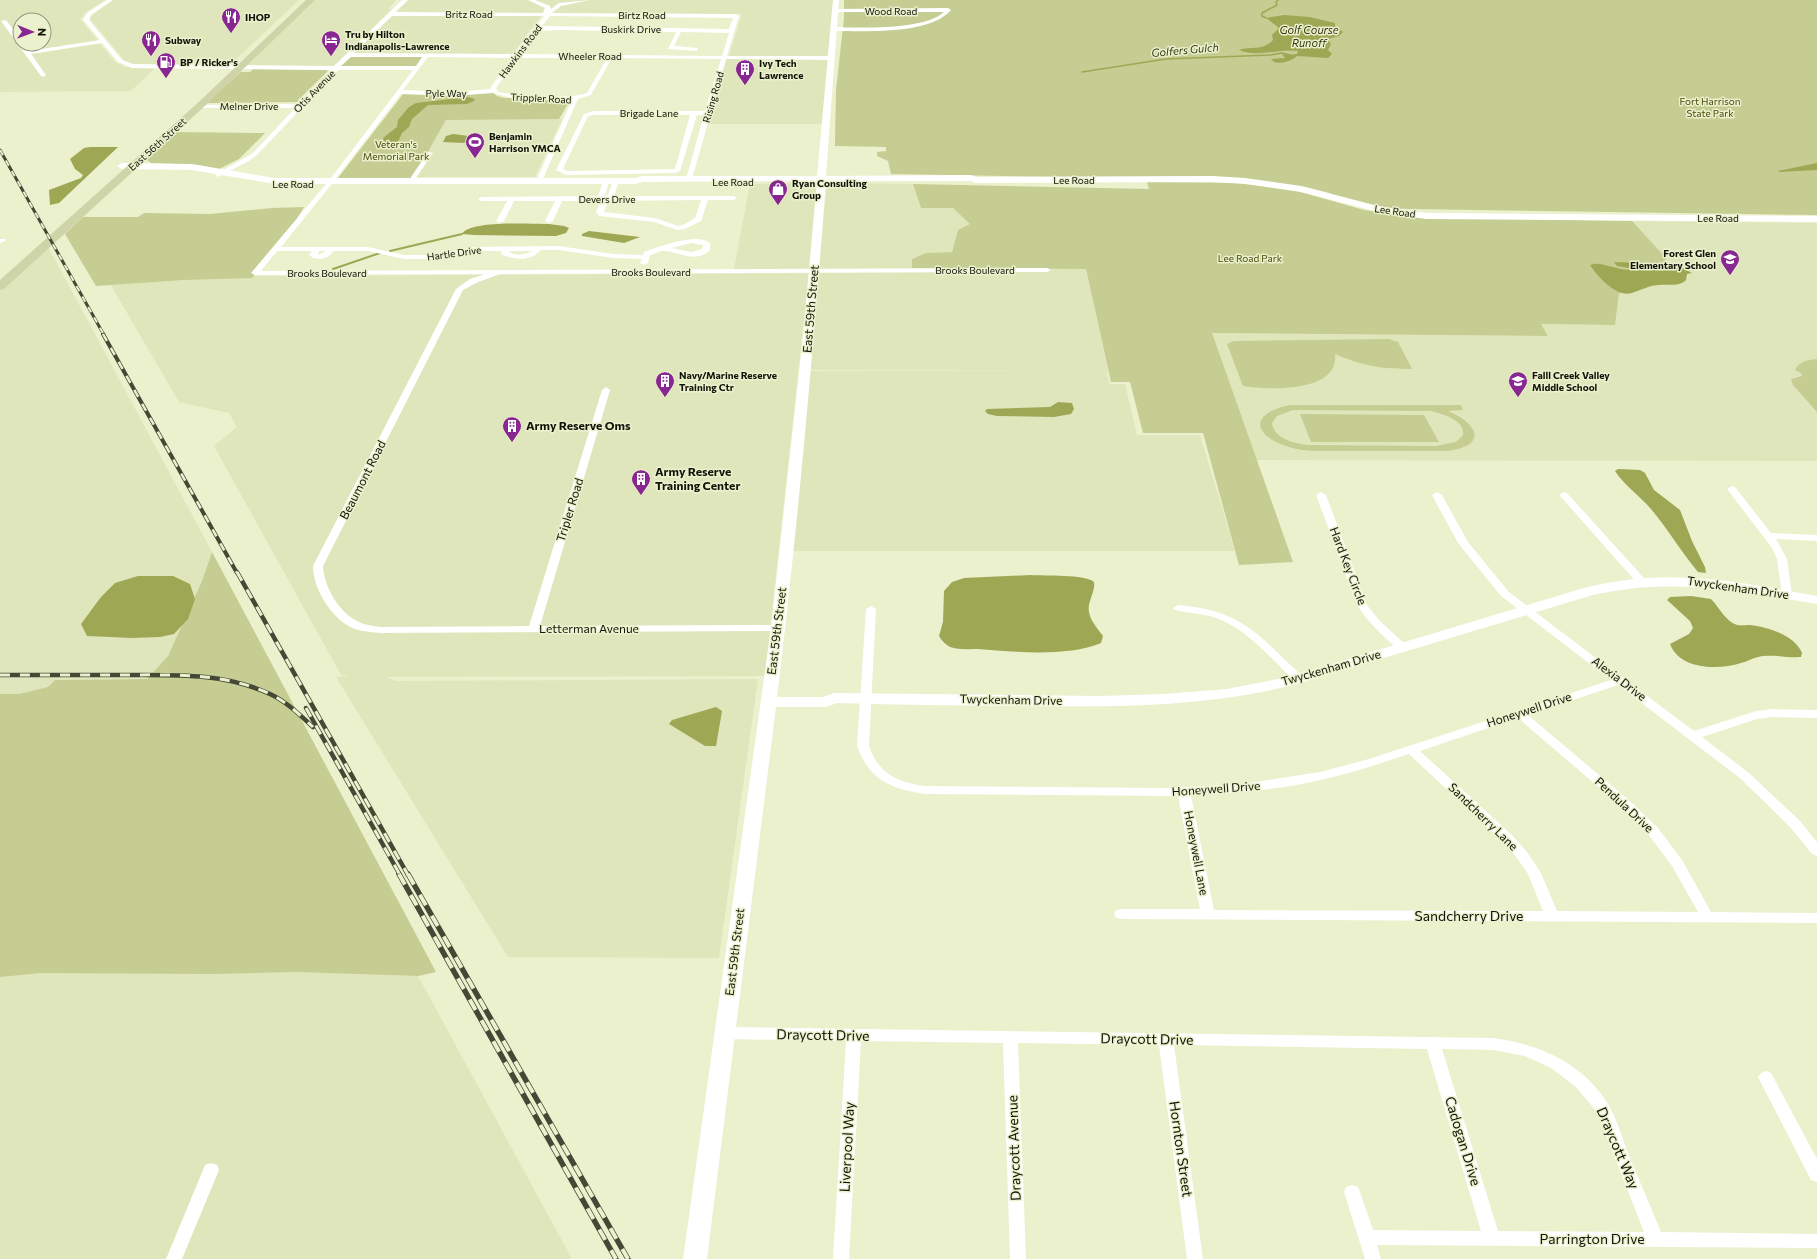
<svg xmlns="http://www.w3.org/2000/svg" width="1817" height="1259" font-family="Commissioner,sans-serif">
<rect width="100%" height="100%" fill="#ebf0cd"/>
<!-- built -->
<g fill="#e0e6bc" fill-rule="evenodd">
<path d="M0,0H105L86,12L80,19L115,62L126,67L154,69L131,91L0,92ZM20,20H44V44H20Z"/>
<path d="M113,0H299L229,66L136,65L125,61L90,19L93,14Z"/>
<path d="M315,0H396L388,9H392L334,66H245Z"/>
<path d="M409,0H833L828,57L729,56L742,14H542L512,55L352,54Z"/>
<path d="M727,58L828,59L823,124H708Z"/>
<path d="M562,119L535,177H414L446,120Z"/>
<path d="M817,183L812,269H734L750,184Z"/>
<path d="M827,183L913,184L921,208H953L971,224L958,230L952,252L926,253L912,268L1086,269L1108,371L808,370Z"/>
<path d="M1632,221L1817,223V461L1239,460L1197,333L1548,336L1541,324L1615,325L1619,294L1667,259Z"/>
<path d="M47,245L212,552L202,581L168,656L147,679L55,680L49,687L19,694H0V289Z"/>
<path d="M809,273L765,676L385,677L397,681L758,679L719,958L508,957L336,677L349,676L341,675L214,446L237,427L229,413L179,402L108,280L257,276Z"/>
<path d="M808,371H1107L1109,384H1125L1137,435H1200L1235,551H789Z"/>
<path d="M294,972L418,976L572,1259H0V976L41,973Z"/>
</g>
<!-- green -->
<g fill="#c5cd92" fill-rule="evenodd">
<path d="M844,0H1817V215L1410,209L1384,208L1346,200L1329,193L1306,187L1246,179L1105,178L891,174L888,161L877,156V152L886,151V147L835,146L836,90L844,18Z"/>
<path d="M349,55H427L417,68H336Z"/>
<path d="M253,69L326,70L328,71L298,100V102L206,103L241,72H250Z"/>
<path d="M492,92L497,96L504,98L562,99L569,102L559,119L446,120L413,178H338L404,93Z"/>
<path d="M174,132L265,133L239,159L219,169L199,165L151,163L146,159Z"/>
<path d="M1147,182L1246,183L1297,191L1364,210L1411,217L1632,221L1667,259L1619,294L1615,325L1541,324L1548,336L1212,333L1293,562L1239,565L1203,433H1143L1130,382H1111L1086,269L912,268V259L926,253L952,252L958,230L970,224L953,208H921L913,184L1149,189Z"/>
<path d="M304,207L296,220L252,278L183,280L96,286L65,234L83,217H138L144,213L210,214L273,208Z"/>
<path d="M1389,339L1398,342L1412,369C1382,369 1362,366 1335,354C1340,393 1268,390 1243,386L1227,344L1234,341Z"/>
<path d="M1817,359V412L1793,385L1791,379L1802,376L1801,373L1795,370C1800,361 1807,360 1817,359Z"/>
<path d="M1291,405H1461L1463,410L1448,411C1479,424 1488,446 1447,451H1319C1303,451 1288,448 1274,441C1244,423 1269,408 1291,405ZM1293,410L1431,411C1443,414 1465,420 1463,435L1456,442L1436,446L1307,445C1294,443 1274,439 1272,423L1277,416Z"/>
<path d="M1300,414L1424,415L1439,442H1311Z"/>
<path d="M212,552L436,972L418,976L294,972L214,974L41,973L0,977V694H19L48,687L55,680L147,679L168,656L202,581Z"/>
</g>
<!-- water -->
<g fill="#9ea753">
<path d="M1284,15L1310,17L1335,23V26L1343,32L1339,36L1328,39L1331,44L1328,50L1332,54L1328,58L1297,56C1291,61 1283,64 1274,62L1271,59L1285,58L1282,54L1287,55L1297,54L1298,51C1279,48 1258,58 1239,50C1252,46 1263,51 1273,40L1272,35L1279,28L1266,18Z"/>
<path d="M468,97L475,99L474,101L467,104L428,105L412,119L409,127L402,133L397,144L390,145L384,141L383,138L397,127L398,120L409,107L416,103Z"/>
<path d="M453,134L469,136L473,138L464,143L443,142L446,136Z"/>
<path d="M90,147H118L59,203L50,205L49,190L81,178L83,175L75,169L70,159L84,148Z"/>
<path d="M1817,163V170L1779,172L1778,171Z"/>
<path d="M549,224L564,226L569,228L566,233L556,236L474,235L462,234C470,220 532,224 549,224Z"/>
<path d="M589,231L640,237L624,243L582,236V234Z"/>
<path d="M1614,262L1675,264L1692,273L1687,274L1686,280C1679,287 1668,284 1659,285C1650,285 1641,290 1632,293C1617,298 1598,277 1590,265C1603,260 1618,273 1635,269L1617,266Z"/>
<path d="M1058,402L1072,403L1074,409L1071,414L1054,417L997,416L988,414L985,411L987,409L1050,407Z"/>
<path d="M1618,469L1640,470L1645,473L1654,490L1680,510L1692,541L1705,567L1706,573L1698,572C1681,552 1668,529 1651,509C1640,496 1625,486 1615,471Z"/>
<path d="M1031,575C1045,576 1085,574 1094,582C1095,589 1092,594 1090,601C1085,615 1095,625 1103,636L1101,643C1068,657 1014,652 978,649C970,649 958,650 950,647C945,644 942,641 939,636L943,622L944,591L952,582L964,578Z"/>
<path d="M138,576H173L190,584L195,599L188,619L174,634L160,637L132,638L87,636L81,624L101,597L115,583Z"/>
<path d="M1691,596L1711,599C1719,607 1726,622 1737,625C1741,626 1746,625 1750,625C1767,627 1795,635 1802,653L1801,657C1787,658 1772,654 1758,657C1752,658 1747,662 1741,663C1718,670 1680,670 1670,644L1689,634L1693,628L1690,621L1667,600L1670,597Z"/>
<path d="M716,707L722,711L716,746H705L669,724L672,720Z"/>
</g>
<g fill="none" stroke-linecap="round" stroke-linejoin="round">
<!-- stream-far1 -->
<g stroke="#9ea753" stroke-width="1.5">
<path d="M1266,18L1262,16V13L1277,5L1276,2L1278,0"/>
<path d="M1082,72L1166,59L1270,55L1282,53L1290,55"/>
</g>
<!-- stream -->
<g stroke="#9ea753" stroke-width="2">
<path d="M390,251L462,234"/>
<path d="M333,269L380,253"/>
</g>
<!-- street -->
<g fill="#fff" fill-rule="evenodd">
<path d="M107,0H113L91,15L89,20L122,60L133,64L334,66L402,0H408L395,12L543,13L545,8L528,0H535L550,6L551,9L559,3L590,0L561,6L552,13L736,14L739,16L727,56H831L834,58L831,60L726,59L692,179L689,181L686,179L704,115H697L680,171L675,173L566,175L556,170L584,114L594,111H705L721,59L612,58L591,95L578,99L542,181L539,183L536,181L572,100L516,99L493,93L453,96L401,94L335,180L281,247H368L404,255H432L474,247L559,246L613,254L643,255L644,252C659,247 696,232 710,243V250C696,264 680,252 665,251C661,250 655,254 650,255L648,263L644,265L640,263L642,259L613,258L559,250H541L534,256L523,259L513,258L502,255L501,251H474L432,259H404L368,251H334L329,256L321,259L313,258L309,255L312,251H277L261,271L1047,268L1051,270L1047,272L500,274L476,283L463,290L323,566C324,587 339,613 359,622C365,625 373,626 380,627L529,626L602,390L606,387L610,390L540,626L778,625L783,628L778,631L380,633C369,632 356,631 347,625C329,614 313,587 313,566L456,289L470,279L485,274L255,275L251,273L331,178L413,70H338L257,155L249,161L218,177L215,175L216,174L253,153L295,108H199L197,107V105L299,104L331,70L132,68L118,62L102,43L31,54L46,75L43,77L41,76L1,21L6,20L20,39V44H24L29,51L100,40L83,20L87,13ZM392,16H544L514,54L354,53ZM550,16L733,18L729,29L542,26ZM558,30L676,32L668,49L696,51L698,50V48L674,46L681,32L729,33L722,56L520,54L537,31ZM351,57H422L416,66H341ZM428,57L512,58L490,88L491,89L453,92L403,90ZM517,58H607L587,93C564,100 522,96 498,92L496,88ZM594,115H690L675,169L567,171L563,169L588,116ZM691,243L703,245L702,249L691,252L672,248ZM319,251H326L318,255ZM509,251H532C525,255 515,257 509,251Z"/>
<path d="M948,8L951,10C930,35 865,31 834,31L831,29L834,27C860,28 925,30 944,12H833L835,9Z"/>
<path d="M428,152L433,153L414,181H410L409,180Z"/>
<path d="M606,179L609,181L605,196L608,195L613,181L616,179L619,181L614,196H734L737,198L734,200H708L701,221L685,229L677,230L654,222L599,216L596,212L601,201H562L553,221L549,223L545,221L555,201H514L504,221L500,223L496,221L507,201H481L478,199L481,197L598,196L603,181ZM701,200L695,218L683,225L678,226L655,218L604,212L608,201Z"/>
<path d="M0,239H5L6,241L0,243Z"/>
<path d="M1732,486L1735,487L1771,533L1817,535V541L1776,539L1787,559L1792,595L1791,597H1783L1782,595L1777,559L1772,548L1727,489Z"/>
<path d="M1321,492L1326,495L1367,605L1379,620L1406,645L1408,647L1406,649H1398C1382,636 1368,622 1357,605L1316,495Z"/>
<path d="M1437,492L1442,495L1468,542L1509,592L1621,677L1625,678L1626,680L1694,731L1756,711L1772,709L1817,710V718L1772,717L1757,719L1702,737L1749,773L1800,821L1817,842V856L1812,854L1790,827L1741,779L1618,685L1528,715L1631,802L1658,828L1682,860L1711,912L1817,913V923L1121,919L1116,918L1114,914L1116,910L1121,909H1200L1178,796L925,794C891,789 869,780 857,746L866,609L871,606L876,609L869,746C879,774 897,782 925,786L1168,788L1242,784L1288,777L1320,772L1369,759L1611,680L1501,596L1458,543L1432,495ZM1518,718L1623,808L1648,834L1672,866L1698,912L1557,911L1541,873L1527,852L1512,835L1420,751ZM1409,754L1502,841L1517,858L1528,874L1543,911L1214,910L1191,795C1234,793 1279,790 1321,780C1351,773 1380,764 1409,754Z"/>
<path d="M1564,492L1567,493L1645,579L1646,581L1645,583H1637L1561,497L1559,495Z"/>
<path d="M1178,605C1226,609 1249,623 1282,657C1289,664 1298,671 1304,679L1302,681H1294C1270,657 1245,626 1210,616C1198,613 1186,613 1174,610L1173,608Z"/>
<path d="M725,1027L1493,1038C1539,1044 1583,1063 1608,1104C1617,1119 1622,1137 1628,1153C1639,1179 1650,1206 1661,1232L1817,1234V1248L1377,1245L1381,1259H1365L1344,1192L1346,1187L1352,1185L1358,1187L1360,1192L1373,1230L1481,1231L1427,1049L1174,1045L1203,1259H1187L1159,1045L1018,1043L1026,1259H1010L1003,1043L861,1041L849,1259H833L846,1041L725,1039L720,1037L718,1033L720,1029ZM1442,1049L1493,1050L1525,1056L1551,1068L1576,1087L1597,1112L1644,1232L1498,1231Z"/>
<path d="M1766,1071L1771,1073L1817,1159V1182L1811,1180L1758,1077L1761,1073Z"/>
<path d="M211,1163L217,1165L219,1170L182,1259H166L203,1170L205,1165Z"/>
</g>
<!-- secondary -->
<path fill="#fff" fill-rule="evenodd" d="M833,0H839L826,176L971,175L977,177L1213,176L1245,178L1301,186L1378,206L1426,213L1817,216V222L1426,219L1378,212L1301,192L1245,184L1213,182L976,183L970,181H826C813,353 798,526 777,697H823L834,693L1100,696L1163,694L1227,689L1288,677L1584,588C1667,567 1735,581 1817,596V604C1739,591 1671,577 1593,595L1297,684C1205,708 1110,707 1016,706C956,705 896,705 837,703L826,707H776L707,1259H683L771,628L803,336L817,181L643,182L635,184H275L191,170L122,169L117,166L122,163L191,164L275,178H635L643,176H817Z"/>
<!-- primary -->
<path fill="#ced4a8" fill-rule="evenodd" d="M306,0H315L207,104L4,289L0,290V280L201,100Z"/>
<defs>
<path id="rail-far3" d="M0,150L104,335"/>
<path id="rail-far2" d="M103,334L237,573"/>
<g id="rail-far1">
<path d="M237,572L408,875"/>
<path d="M0,675C40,675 81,675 121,675C171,675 223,672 270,694C287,702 300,715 313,727"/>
<path d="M306,708L400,875"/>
</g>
<g id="rail">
<path d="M399,874L616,1259"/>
<path d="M408,874L628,1259"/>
</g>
</defs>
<!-- rail-far3 casing -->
<use href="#rail-far3" stroke="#464836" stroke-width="3"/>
<!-- rail-far2 casing -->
<use href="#rail-far2" stroke="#464836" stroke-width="4"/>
<!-- rail-far1 casing -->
<use href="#rail-far1" stroke="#464836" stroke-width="4.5"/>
<!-- rail casing -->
<use href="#rail" stroke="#464836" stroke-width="5.5"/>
<!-- rail-far3 -->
<use href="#rail-far3" stroke="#ebf0cd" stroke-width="2" stroke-dasharray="6" stroke-linecap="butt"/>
<!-- rail-far2 -->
<use href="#rail-far2" stroke="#ebf0cd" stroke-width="2.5" stroke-dasharray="8" stroke-linecap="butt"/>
<!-- rail-far1 -->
<use href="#rail-far1" stroke="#ebf0cd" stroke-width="3" stroke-dasharray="10" stroke-linecap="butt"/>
<!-- rail -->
<use href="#rail" stroke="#ebf0cd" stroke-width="4" stroke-dasharray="12" stroke-linecap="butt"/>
</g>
<!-- icons -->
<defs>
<symbol id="restaurant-pin" viewBox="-11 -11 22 30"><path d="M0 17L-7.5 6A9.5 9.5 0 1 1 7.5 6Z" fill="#882791" stroke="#ebf0cd"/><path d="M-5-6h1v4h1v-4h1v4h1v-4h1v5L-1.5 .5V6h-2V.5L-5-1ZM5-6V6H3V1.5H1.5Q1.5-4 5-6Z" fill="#fff"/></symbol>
<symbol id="hotel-pin" viewBox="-11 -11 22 30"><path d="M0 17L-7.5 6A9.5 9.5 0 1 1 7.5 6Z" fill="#882791" stroke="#ebf0cd"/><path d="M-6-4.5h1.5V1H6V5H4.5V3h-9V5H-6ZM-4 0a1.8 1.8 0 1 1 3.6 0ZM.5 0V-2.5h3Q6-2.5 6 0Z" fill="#fff"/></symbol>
<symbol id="fuel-pin" viewBox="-11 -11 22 30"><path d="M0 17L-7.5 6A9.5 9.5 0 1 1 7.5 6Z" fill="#882791" stroke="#ebf0cd"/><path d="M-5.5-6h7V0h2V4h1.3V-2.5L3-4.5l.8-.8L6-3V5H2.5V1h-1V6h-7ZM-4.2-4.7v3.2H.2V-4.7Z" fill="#fff"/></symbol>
<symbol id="building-pin" viewBox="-11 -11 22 30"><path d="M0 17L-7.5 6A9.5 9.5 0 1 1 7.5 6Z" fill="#882791" stroke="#ebf0cd"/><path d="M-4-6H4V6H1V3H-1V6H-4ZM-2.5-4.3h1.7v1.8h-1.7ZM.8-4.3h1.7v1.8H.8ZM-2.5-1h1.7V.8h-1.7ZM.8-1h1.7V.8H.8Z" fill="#fff"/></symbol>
<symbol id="stadium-pin" viewBox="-11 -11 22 30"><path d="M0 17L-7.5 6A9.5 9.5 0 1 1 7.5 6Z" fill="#882791" stroke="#ebf0cd"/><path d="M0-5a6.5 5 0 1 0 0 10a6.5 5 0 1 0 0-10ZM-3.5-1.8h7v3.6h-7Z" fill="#fff"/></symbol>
<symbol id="shop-pin" viewBox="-11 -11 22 30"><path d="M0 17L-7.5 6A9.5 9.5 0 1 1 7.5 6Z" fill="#882791" stroke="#ebf0cd"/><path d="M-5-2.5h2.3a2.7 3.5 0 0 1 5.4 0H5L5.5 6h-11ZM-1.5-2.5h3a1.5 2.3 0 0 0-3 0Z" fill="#fff"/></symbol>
<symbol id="school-pin" viewBox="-11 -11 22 30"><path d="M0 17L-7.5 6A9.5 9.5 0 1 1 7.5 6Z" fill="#882791" stroke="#ebf0cd"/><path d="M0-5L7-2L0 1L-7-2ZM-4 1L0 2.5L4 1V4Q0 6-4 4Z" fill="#fff"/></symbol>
</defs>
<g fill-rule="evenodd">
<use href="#restaurant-pin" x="220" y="6" width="22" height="30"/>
<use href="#restaurant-pin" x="140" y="29" width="22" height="30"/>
<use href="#hotel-pin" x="320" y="29" width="22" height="30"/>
<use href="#fuel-pin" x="155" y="51" width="22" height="30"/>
<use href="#building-pin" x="734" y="58" width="22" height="30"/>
<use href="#stadium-pin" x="464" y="131" width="22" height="30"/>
<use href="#shop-pin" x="767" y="178" width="22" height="30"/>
<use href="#school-pin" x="1719" y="248" width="22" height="30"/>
<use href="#building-pin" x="654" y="370" width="22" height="30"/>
<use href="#school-pin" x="1507" y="370" width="22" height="30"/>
<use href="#building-pin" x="501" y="415" width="22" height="30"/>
<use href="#building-pin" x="630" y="468" width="22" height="30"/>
</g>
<g text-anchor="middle" stroke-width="3" stroke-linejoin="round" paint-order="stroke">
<!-- far-street labels -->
<g font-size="10" fill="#131408" stroke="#ebf0cd">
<text x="891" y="15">Wood Road</text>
<text x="469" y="18">Britz Road</text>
<text x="642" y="19">Birtz Road</text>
<text x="631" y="33">Buskirk Drive</text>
<text transform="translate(520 51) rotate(-53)" y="4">Hawkins Road</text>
<text x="590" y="60">Wheeler Road</text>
<text transform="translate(314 91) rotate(-46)" y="4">Otis Avenue</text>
<text x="446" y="97">Pyle Way</text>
<text transform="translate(713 97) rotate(-74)" y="4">Rising Road</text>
<text transform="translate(541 98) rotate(3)" y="4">Trippler Road</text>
<text x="249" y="110">Melner Drive</text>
<text x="649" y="117">Brigade Lane</text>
<text transform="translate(157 144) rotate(-42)" y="4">East 56th Street</text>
<text x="1074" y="184">Lee Road</text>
<text x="733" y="186">Lee Road</text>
<text x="293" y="188">Lee Road</text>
<text x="607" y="203">Devers Drive</text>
<text transform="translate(1395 211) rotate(8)" y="4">Lee Road</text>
<text x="1718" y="222">Lee Road</text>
<text transform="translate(454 253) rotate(-8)" y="4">Hartle Drive</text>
<text x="975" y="274">Brooks Boulevard</text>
<text x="651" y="276">Brooks Boulevard</text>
<text x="327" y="277">Brooks Boulevard</text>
</g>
<!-- far-poi labels -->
<g font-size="10" font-weight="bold" fill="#131408" stroke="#ebf0cd" text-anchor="start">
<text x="245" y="21">IHOP</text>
<text x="345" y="38">Tru by Hilton<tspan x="345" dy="12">Indianapolis-Lawrence</tspan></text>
<text x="165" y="44">Subway</text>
<text x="180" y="66">BP / Ricker's</text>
<text x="759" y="67">Ivy Tech<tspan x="759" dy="12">Lawrence</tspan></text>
<text x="489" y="140">Benjamin<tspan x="489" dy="12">Harrison YMCA</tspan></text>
<text x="792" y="187">Ryan Consulting<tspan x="792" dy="12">Group</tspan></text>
<text x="1716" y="257" text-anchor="end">Forest Glen<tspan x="1716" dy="12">Elementary School</tspan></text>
<text x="679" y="379">Navy/Marine Reserve<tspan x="679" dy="12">Training Ctr</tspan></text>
<text x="1532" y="379">Falll Creek Valley<tspan x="1532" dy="12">Middle School</tspan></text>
</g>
<!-- far-park labels -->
<g font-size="10" fill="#464b09" stroke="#ebf0cd">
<text x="1710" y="105">Fort Harrison<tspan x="1710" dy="12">State Park</tspan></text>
<text x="396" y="148">Veteran's<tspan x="396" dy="12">Memorial Park</tspan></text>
<text x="1250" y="262">Lee Road Park</text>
</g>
<!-- far-water labels -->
<g font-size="11" font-style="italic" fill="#333712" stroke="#ebf0cd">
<text x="1309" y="34">Golf Course<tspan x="1309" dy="13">Runoff</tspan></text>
<text transform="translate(1185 50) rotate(-5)" y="4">Golfers Gulch</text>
</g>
<!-- street labels -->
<g font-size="12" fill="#131408" stroke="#ebf0cd">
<text transform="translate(811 309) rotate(-85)" y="4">East 59th Street</text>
<text transform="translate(363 480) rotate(-63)" y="4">Beaumont Road</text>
<text transform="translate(570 510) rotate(-73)" y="4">Tripler Road</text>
<text transform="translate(1348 566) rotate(69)" y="4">Hard Key Circle</text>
<text transform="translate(1738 588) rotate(8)" y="4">Twyckenham Drive</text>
<text x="589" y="633">Letterman Avenue</text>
<text transform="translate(777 631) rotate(-83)" y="4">East 59th Street</text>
<text transform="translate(1331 668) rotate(-16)" y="4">Twyckenham Drive</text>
<text transform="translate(1619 679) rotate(37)" y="4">Alexia Drive</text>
<text transform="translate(1011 700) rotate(1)" y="4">Twyckenham Drive</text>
<text transform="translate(1529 710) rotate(-18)" y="4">Honeywell Drive</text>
<text transform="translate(1216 789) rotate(-4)" y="4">Honeywell Drive</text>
<text transform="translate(1624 805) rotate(43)" y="4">Pendula Drive</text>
<text transform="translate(1483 817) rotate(44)" y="4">Sandcherry Lane</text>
<text transform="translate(1196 853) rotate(79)" y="4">Honeywell Lane</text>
<text transform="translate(735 952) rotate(-83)" y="4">East 59th Street</text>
</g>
<!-- poi labels -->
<g font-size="12" font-weight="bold" fill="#131408" stroke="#ebf0cd" text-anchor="start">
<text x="526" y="430">Army Reserve Oms</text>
<text x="655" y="476">Army Reserve<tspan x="655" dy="14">Training Center</tspan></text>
</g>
<!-- near-street labels -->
<g font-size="14" fill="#131408" stroke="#ebf0cd">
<text x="1469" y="921">Sandcherry Drive</text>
<text transform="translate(823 1035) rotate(1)" y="5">Draycott Drive</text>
<text transform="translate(1147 1039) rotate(1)" y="5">Draycott Drive</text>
<text transform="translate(1463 1141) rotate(73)" y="5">Cadogan Drive</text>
<text transform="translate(847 1147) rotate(-87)" y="5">Liverpool Way</text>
<text transform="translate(1014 1148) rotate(-92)" y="5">Draycott Avenue</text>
<text transform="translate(1618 1148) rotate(67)" y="5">Draycott Way</text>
<text transform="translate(1181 1149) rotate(82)" y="5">Hornton Street</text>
<text x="1592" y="1244">Parrington Drive</text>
</g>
</g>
<!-- north arrow -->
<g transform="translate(32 32) rotate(91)"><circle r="19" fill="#ebf0cd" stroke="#95987e"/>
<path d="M0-3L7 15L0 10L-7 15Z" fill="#882791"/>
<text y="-6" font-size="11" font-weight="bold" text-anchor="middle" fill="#131408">N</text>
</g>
</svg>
